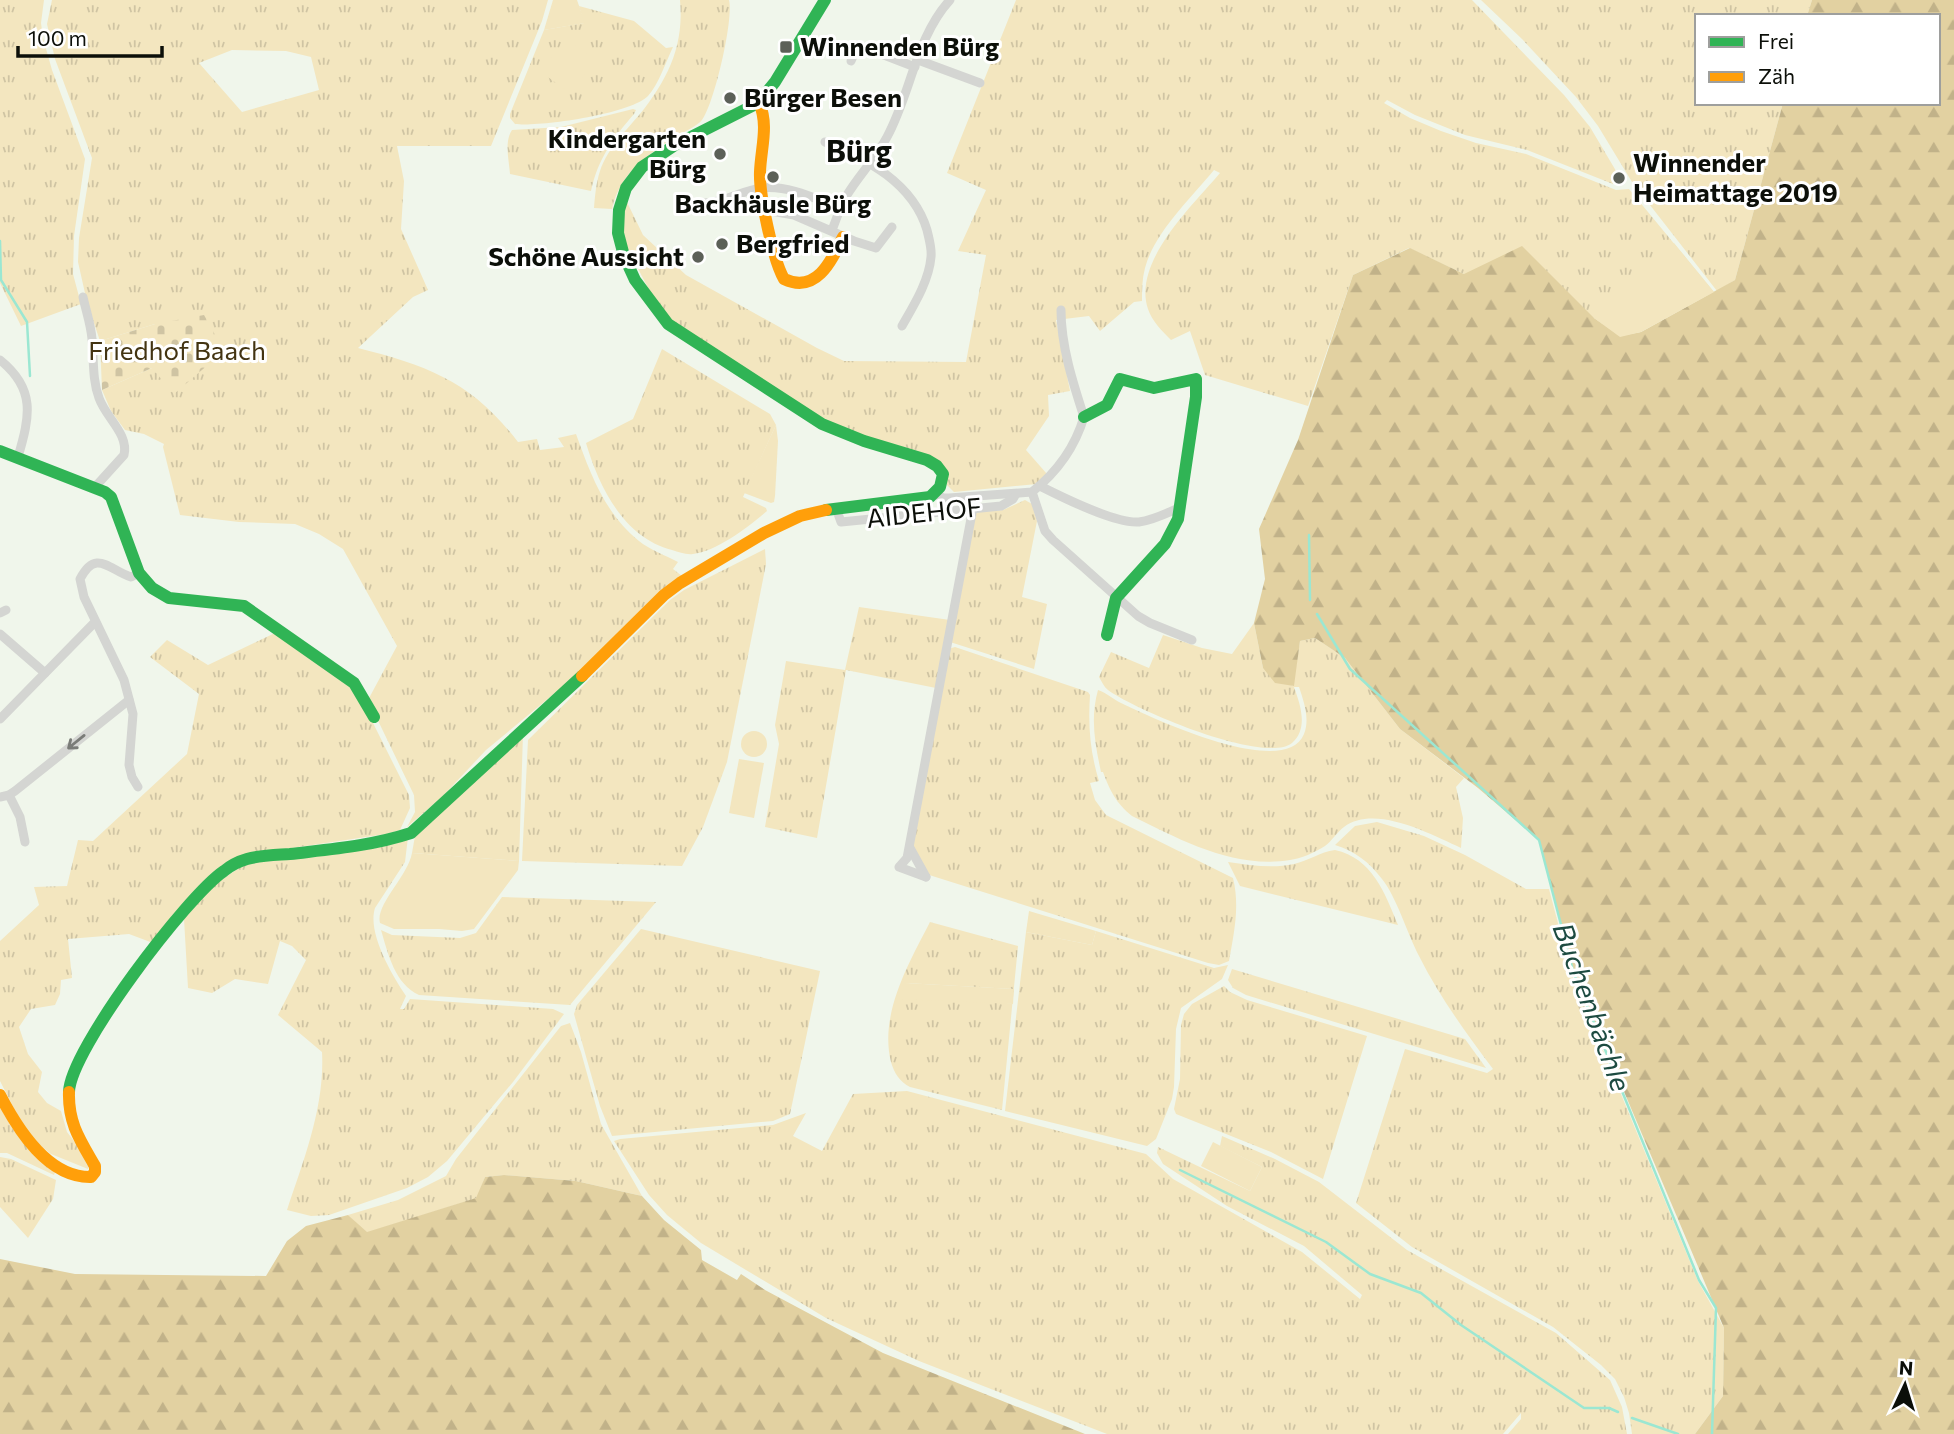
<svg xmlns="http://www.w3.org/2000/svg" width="1954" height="1434" font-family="Commissioner,sans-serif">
<defs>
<pattern id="grass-tufts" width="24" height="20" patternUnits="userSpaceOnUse" patternTransform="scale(1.75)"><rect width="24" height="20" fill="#f3e6bf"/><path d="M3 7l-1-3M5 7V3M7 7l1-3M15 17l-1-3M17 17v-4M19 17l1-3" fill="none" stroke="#cfc4a3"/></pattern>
<pattern id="forest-firs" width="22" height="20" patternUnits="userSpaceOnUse" patternTransform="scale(1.75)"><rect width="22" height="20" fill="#e2d1a1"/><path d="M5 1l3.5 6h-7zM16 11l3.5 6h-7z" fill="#c1b289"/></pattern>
<pattern id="cemetery-stones" width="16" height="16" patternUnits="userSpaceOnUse" patternTransform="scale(1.75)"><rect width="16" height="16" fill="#f3e6bf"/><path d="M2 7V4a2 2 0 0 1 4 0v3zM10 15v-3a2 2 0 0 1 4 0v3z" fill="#cfc4a3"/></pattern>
</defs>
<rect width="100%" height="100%" fill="#f0f6eb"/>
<!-- grass -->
<g fill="url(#grass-tufts)" fill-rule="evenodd">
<path d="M0,0H44L41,23L43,38L52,70L85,159L74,236L73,274L81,304L21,326L0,283Z"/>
<path d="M52,0H548L542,21L491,146H397L404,181L401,229L428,290L413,297L358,348C429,366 472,382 518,442L537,439L540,450L564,447L558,438L576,434C590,473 605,514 639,541C650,550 665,555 678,562L673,569L682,576L655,596L567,683L486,750L442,797L407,827L415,812L414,795L368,700L397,646L343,549L319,534L295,524L239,522L180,515L163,447L164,444L144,434L125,430L111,411L102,390L152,368L155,324L100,341L87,302L78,262L79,238L92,158L55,59L47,24ZM232,50L286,51L311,57L319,90L242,112L199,63Z"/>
<path d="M680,0H729C734,19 714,105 702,120C697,126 686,131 679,135C649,153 620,172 612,209L594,208C595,196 596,183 600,171C608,147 628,129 644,109C670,75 684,43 680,0Z"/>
<path d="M1016,0H1472L1564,95L1590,127L1622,181L1613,184L1527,150L1465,135L1415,115L1387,100L1384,103L1410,118L1441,131L1476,143L1526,154L1616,190L1629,189L1714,292L1620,337L1594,318L1464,274L1409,248L1353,275L1308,406L1205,375L1190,331L1171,340C1162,331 1152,321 1148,309C1132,262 1193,205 1220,173L1214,170C1191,198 1154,233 1145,268C1142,279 1142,290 1142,301L1134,302L1100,331L1089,316L1056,320L1070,391L1048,395L1049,416L1026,450L1047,474L1037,484L954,492L947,485L944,468L823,421L673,323L654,299L627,248L622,223L625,198L643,235L686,275L817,348L844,361L966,362L986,255L958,251L986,190L947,173Z"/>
<path d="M1481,0H1812L1807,16H1697V103H1783L1735,280L1717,291L1632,182L1598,126L1576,97L1522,39Z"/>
<path d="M579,6L634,21L666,48L673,47C666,61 659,84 648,96C630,114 541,127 515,124L510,118V114L544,30L584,23Z"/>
<path d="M633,109L636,110L634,114C613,138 598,159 591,191L510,174C509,160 504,142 512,130L561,127Z"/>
<path d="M662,349L770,414L776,425L743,497L766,508L767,511C750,526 716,552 693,554C686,555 679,552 672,550C624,538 599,487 586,443L633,419Z"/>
<path d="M1025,500L1032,504L1037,521L1022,597L1047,604L1034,669L950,642L974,515L977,512L1003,510Z"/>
<path d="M765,549L766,564L727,762L703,827L682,866L522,861L528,740L670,600L684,590Z"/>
<path d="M859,607L950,620L936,688L846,670L817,838L765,827L779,744L775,725L786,661L845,670Z"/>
<path d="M1254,623L1263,668L1293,686L1300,641L1315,638L1345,658L1400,729L1464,778L1456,787L1463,818L1461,848C1430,834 1375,804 1344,827C1337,832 1332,841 1325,846C1316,852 1300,859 1290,860C1233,869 1181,840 1132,816C1116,803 1110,791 1103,772H1101C1095,744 1090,718 1098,690C1107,693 1113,699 1121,703C1150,717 1285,781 1304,734C1310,719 1304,702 1299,687H1294C1300,704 1309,728 1292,743C1265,765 1135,710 1108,690C1104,687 1102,682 1099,677L1111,652L1149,668L1163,635L1202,648L1232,654Z"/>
<path d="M275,633L354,690L364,705L409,795L410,808L400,830L386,834L245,855L153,943L129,934L68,939L72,978L61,980L60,994L55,1005L31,1009L19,1027L28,1054L42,1072L38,1092L47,1103L61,1111L67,1132L89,1160L90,1165L88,1169L51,1154L35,1141L21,1122L0,1081V941L39,905L34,887L67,886L78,840L93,841L187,754L199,694L150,657L167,640L208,665Z"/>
<path d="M955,647L1088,692L1090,695C1088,726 1090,752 1099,781L1090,783L1095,800L1106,815L1233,878C1240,906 1234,933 1229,961L1219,965L1208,963L926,874L912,844L948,649Z"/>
<path d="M523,733L519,861L412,853L415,836Z"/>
<path d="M1377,822L1424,836L1465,855L1526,889H1549L1571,973L1698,1281L1724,1328L1723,1396L1695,1434H1632L1629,1413L1624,1397L1615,1379L1601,1365L1553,1327L1412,1247L1356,1203L1405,1049L1487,1073L1493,1069C1466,1033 1439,996 1419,956C1408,935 1396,896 1382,879C1369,862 1355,851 1335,845L1355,826Z"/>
<path d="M408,837L405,862L375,908C367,933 392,975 406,996L400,1009H404L410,999L553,1009L564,1014L513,1082L447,1161L428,1177L407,1188L329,1215L311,1216L287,1210C304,1159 325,1106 322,1052L278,1015L306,960L292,946L280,941L268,984L235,979L212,993L188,988L184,919L214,885L248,862Z"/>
<path d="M1335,850C1372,858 1385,893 1398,925L1240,886L1228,862C1250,865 1272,869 1294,864C1308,861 1320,852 1335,850Z"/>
<path d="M502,897L656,902L570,1005L419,995C395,984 388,954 381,930L392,935L460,938L476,933Z"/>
<path d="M930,922L1018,946L1002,1110L910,1087C900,1082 894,1073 891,1062C879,1014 909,963 930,922ZM905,983L1013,989V1003L1012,1004Z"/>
<path d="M641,929L820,971L790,1114L773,1121L612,1136L600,1106L574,1014L577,1005Z"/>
<path d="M1096,931L1214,968L1228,965L1222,979L1181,1008L1176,1029L1174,1087L1172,1099L1156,1139L1147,1146L1005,1111L1026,932L1092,945Z"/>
<path d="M1232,969L1465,1039L1486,1068L1246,995L1233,988L1228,980Z"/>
<path d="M1224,986L1230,992L1247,1000L1367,1036L1323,1179L1271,1152L1176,1114L1174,1109L1180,1079L1181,1025L1184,1014L1192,1004Z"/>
<path d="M570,1023L581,1052L601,1124L642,1196L576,1181L504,1175L485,1177L477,1198L366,1233L348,1215L398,1200L446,1176L456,1159L561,1026Z"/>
<path d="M907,1091L1146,1154L1173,1179L1302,1252L1360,1299L1362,1295L1304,1246L1227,1206L1163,1164L1157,1153L1158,1147L1250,1191L1262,1167L1220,1146L1222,1136L1275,1159L1319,1182L1407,1250L1556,1333L1610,1380L1622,1407L1627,1434H1508L1521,1419V1413L1503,1434H1107L919,1361L826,1318L701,1243L667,1215L649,1195L614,1141L620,1139L773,1125L806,1113L793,1136L822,1151L853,1094Z"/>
<path d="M0,1106C12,1134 32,1153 55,1172L54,1175L7,1153H0Z"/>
<path d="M0,1157L11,1159L56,1180L53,1199L28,1238L0,1207Z"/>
</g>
<!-- forest -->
<g fill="url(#forest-firs)">
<path d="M1812,0H1954V1434H1695L1723,1396L1724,1328L1573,971L1539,840L1478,788L1400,729L1345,658L1315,638L1300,641L1294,686L1275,683L1263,668L1254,623L1265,579L1259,529L1298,440L1353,275L1410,248L1464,274L1522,246L1594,318L1620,336L1641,332L1735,280L1783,103H1938V16H1807Z"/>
<path d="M504,1175L576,1181L642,1196L664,1220L701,1250L702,1260L737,1280L741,1274L765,1290L883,1353L1085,1434H0V1259L75,1274L266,1276L287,1241L306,1226L348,1215L367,1232L476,1198L485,1177Z"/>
</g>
<!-- cemetery -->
<path fill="url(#cemetery-stones)" d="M204,315L224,351L174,394L152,368L102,390L100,341L155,324Z"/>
<!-- green -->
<g fill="#f3e6bf">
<path d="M553,0H577L585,23L544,30Z"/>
<path d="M566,38L595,59L571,94L541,72Z"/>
<path d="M1674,243L1714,292L1641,332L1620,337L1594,318Z"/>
<path d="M776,425L778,441L775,496L774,502L771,503L744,493Z"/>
<circle cx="754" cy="744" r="13"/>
<path d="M739,759L764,763L754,818L729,813Z"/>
<path d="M412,853L519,861L518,870L474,929L462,931L439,929H394L380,923C375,905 408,876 412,853Z"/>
<path d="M1029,911L1096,931L1092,945L1026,932Z"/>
<path d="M905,983L1014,989L1013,1004L899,999Z"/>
<path d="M1213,1142L1262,1167L1250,1191L1201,1166Z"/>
</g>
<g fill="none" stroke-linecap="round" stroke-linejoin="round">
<!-- stream -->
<g stroke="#9be7d2" stroke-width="2.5">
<path d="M0,241L1,280L27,322L30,376"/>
<path d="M1309,535L1310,600"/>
<path d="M1317,614L1350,669L1539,840L1573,971L1699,1280L1716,1308L1712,1434"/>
<path d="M1180,1170L1326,1242L1370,1274L1421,1293L1461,1325L1584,1408H1609L1618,1412"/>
<path d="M1632,1418L1678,1434"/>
</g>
<!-- street -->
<g stroke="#d4d5d2" stroke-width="9">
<path d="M918,60L980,83"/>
<path d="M851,61L858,45L915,67"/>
<path d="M825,142C867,159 913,183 927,230C929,239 932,248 931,257C929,281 914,305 902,326"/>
<path d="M704,203C725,203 742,190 762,188C789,185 816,199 840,208"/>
<path d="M765,210L794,215L854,241L876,248L892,227"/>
<path d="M832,230C837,218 840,206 847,195C859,175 876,158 887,137C911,93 916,37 950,0"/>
<path d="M83,297C86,311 91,325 92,339C94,359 92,379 99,398C106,418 129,434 124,455L95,487"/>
<path d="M0,360C36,389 30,416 18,457"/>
<path d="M1040,486C1062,497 1115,524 1139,522C1154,520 1167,513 1181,507"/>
<path d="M1032,492L1045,531L1053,540L1138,616L1150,623L1192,640"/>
<path d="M936,494L943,498H949L1032,492C1056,473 1075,447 1084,417C1073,383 1061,346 1061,310"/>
<path d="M836,508L841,522L1001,506L1013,499L1016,494"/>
<path d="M0,613L6,610"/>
<path d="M0,634L45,673"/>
<path d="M0,719L95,622"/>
<path d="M138,787L132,777L129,765L133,714L124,680L84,597L80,579C96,548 109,570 131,577L139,573"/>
<path d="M9,795L20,817L25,842"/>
<path d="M0,797L9,795L15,791L129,700"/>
<path d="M910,848L926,877"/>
<path d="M926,877L899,867L907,858L973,508"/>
</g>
<!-- fast -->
<g stroke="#30b455" stroke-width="12">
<path d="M825,0L775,82L758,103L675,145L642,167L626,188L619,210L618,233L624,256L635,280L668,324L822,424L864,441L927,460L937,466L943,474L940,487L930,497L826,510"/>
<path d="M1084,417L1107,405L1120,379L1154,388L1196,379V397L1178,519L1165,544L1116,598L1107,635"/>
<path d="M0,451L105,492L111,497L139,573L152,588L169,598L244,606L354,683L374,717"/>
<path d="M69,1092C70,1050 187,896 224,871C230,866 240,861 247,859C261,855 276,855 290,854C332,849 371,846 411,833L582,676"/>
</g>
<!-- slow -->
<g stroke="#ff9f0a" stroke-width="12">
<path d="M759,102C769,126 761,147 760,172C759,194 773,260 784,279C816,294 831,262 843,237"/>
<path d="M582,676L664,595L680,583L764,533L800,516L826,510"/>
<path d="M0,1095C18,1130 48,1178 91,1177L95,1172V1166C80,1140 68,1123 69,1092"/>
</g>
</g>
<!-- one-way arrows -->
<defs><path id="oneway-shaft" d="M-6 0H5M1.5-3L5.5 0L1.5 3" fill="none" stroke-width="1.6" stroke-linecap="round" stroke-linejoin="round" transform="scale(1.75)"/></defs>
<use stroke="#7a7c78" href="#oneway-shaft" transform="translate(76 742) rotate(141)"/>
<!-- markers -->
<g fill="#5c6058" stroke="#fff" stroke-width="2.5">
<rect x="779" y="40" width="14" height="14" rx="3.5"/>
<circle cx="730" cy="98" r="7"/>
<circle cx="720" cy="154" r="7"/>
<circle cx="773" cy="177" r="7"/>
<circle cx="1619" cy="178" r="7"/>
<circle cx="722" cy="244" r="7"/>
<circle cx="698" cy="257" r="7"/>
</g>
<g text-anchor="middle" stroke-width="6" stroke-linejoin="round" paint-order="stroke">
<!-- poi labels -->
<g font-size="26" font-weight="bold" fill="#0c0f09" stroke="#fff" text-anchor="start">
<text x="800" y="56">Winnenden Bürg</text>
<text x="744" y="107">Bürger Besen</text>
<text x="706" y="148" text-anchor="end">Kindergarten<tspan x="706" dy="30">Bürg</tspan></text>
<text x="1633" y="172">Winnender<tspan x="1633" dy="30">Heimattage 2019</tspan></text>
<text x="773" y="213" text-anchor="middle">Backhäusle Bürg</text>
<text x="736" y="253">Bergfried</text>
<text x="684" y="266" text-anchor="end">Schöne Aussicht</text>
</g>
<!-- park labels -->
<g font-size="26" fill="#433412" stroke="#fff">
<text x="177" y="360">Friedhof Baach</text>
</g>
<!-- street labels -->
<g font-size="26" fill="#0c0f09" stroke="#fff">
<text transform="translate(924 513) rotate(-6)" y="9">AIDEHOF</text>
</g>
<!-- water labels -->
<g font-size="28" font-style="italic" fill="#1d4b41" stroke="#fff">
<text transform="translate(1592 1007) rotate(70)" y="10">Buchenbächle</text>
</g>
<!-- quarter labels -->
<g font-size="30" font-weight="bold" fill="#0c0f09" stroke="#fff">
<text x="859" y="162">Bürg</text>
</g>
</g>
<!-- legend -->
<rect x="1695" y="14" width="245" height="91" fill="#ffffff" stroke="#9e9f9d" stroke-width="2"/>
<rect x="1709" y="37" width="35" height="10" fill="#30b455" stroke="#9e9f9d" stroke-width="2"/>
<text x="1758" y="49" font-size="21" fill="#0c0f09">Frei</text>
<rect x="1709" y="72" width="35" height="10" fill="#ff9f0a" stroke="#9e9f9d" stroke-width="2"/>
<text x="1758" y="84" font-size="21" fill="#0c0f09">Zäh</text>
<!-- north arrow -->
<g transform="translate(1905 1385) rotate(4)" stroke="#ffffff" stroke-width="5" paint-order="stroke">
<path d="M0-5L12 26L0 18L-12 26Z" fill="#0c0f09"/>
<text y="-10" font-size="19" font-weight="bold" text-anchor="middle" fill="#0c0f09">N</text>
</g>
<!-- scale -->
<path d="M18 46v10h144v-10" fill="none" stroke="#0c0f09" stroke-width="3.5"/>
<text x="28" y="46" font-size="21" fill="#0c0f09" stroke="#ffffff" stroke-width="5" paint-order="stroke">100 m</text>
</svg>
